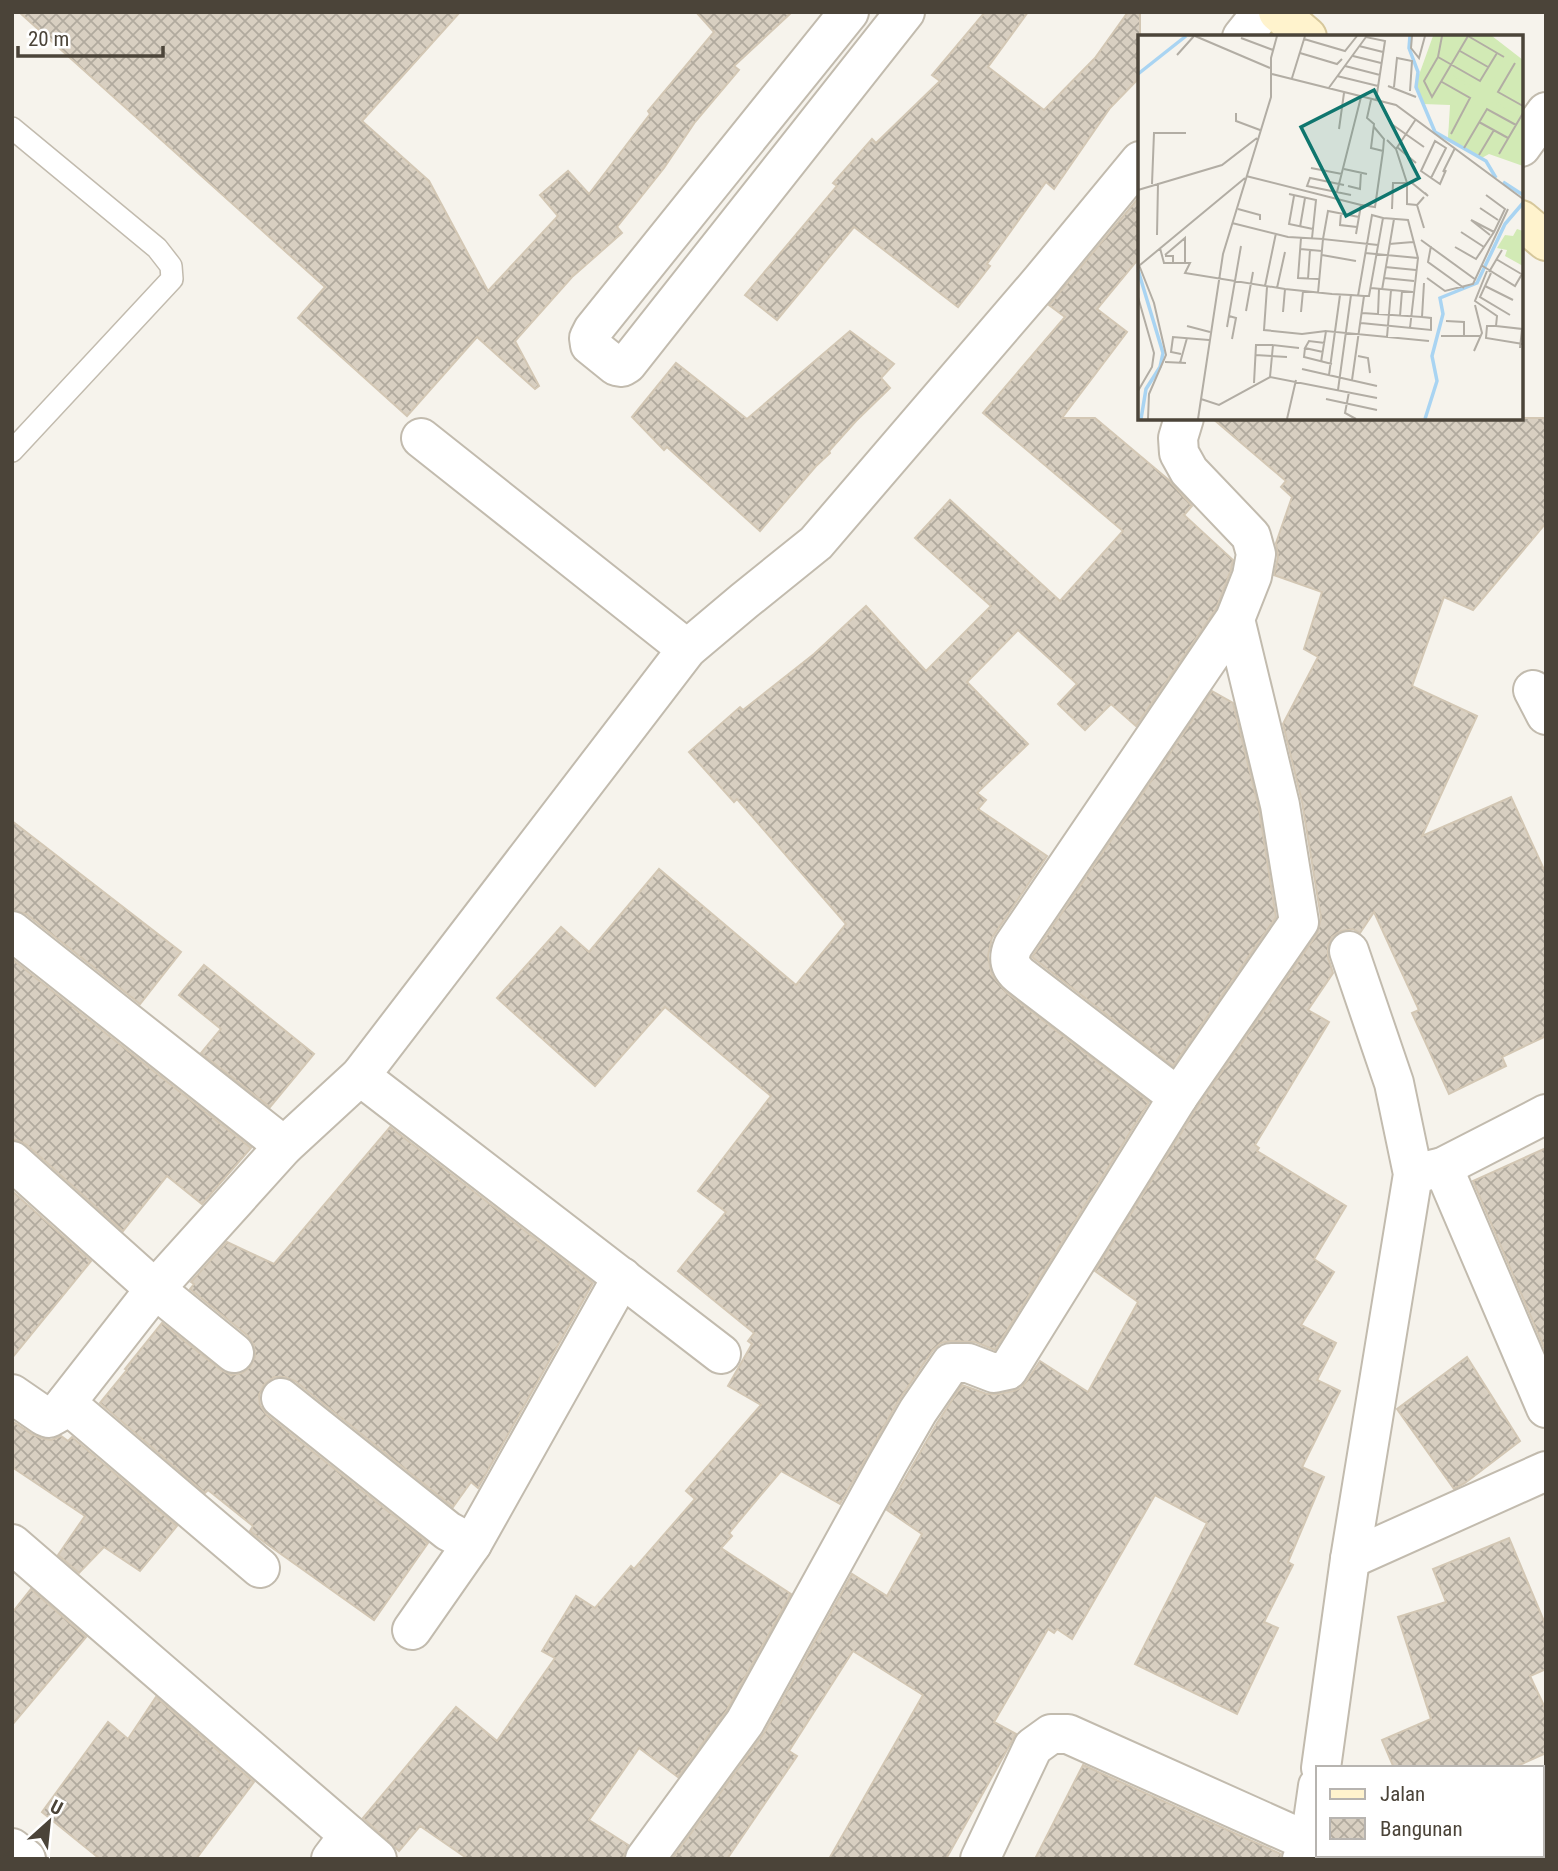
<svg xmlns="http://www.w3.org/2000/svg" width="1558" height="1871" font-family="'Roboto Condensed',sans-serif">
<defs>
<pattern id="building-cross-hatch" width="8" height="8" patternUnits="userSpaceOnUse" patternTransform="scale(1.75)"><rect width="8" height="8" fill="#d8cfc1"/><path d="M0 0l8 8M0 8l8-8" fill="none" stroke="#b1aa9e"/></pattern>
</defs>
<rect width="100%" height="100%" fill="#f6f3ec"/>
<!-- building -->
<g fill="url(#building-cross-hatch)" stroke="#d3c7b4" stroke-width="2">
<path d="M19,12H460L362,121L429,181L488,291L558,216L540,195L568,171L589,194L650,114L648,111L714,32L696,12H792L734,66L739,70L695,122L664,168L617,227L622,233L572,277L515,341L539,386L535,389L477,337L407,416L298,318L325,287Z"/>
<path d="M985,12H1028L988,67L1044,110L1095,58L1128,12H1140V77L1110,108L1054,189L1046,182L987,264L990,266L958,307L854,227L777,320L745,295L837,186L833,183L872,139L876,143L940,81L932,75Z"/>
<path d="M1140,196V257L1097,309L1127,332L1062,418H1095L1170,481L1192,506L1184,515L1233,560L1231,570L1216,609L1136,726L1111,704L1085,730L1058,704L1077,684L1018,630L967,682L1028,744L977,793L986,800L978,809L1047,856L992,938L988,956L992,975L1006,992L1149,1102L995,1350L975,1342L951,1341L941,1343L933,1350L899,1400L840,1504L781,1471L729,1533L732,1536L721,1548L791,1594L727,1710L678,1777L639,1748L589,1820L628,1845L623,1859H468L420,1826L399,1851L363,1818L456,1707L497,1741L555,1658L542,1651L576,1596L595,1608L631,1566L634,1569L695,1499L686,1491L761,1405L728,1386L752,1344L748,1341L754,1333L678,1271L726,1212L698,1191L771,1096L665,1007L595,1086L497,998L561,927L589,952L659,869L796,985L846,924L737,799L734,802L689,752L740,707L743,710L814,654L866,606L926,671L991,606L915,538L950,500L1060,601L1123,531L983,413L1065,317L1049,305Z"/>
<path d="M850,331L894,364L881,378L890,388L856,421L829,451L830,453L816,466L760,531L667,447L664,450L632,417L676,363L747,419Z"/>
<path d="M1212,418H1546V523L1473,610L1444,597L1412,686L1477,716L1422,836L1511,797L1546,874V1036L1502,1057L1506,1066L1449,1094L1412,1013L1419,1010L1374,912L1360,933L1353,929L1341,931L1332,937L1328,946V957L1333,973L1308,1010L1329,1022L1255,1145L1259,1148L1257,1151L1346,1206L1314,1259L1334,1272L1301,1325L1336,1343L1317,1380L1340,1391L1302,1467L1324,1477L1288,1562L1293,1565L1264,1622L1278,1628L1237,1714L1135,1664L1207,1523L1155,1495L1072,1639L1057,1629L1054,1633L1048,1629L994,1722L1016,1734L946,1859H829L923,1695L853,1651L789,1751L797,1756L727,1859H672L764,1733L852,1574L887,1596L922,1534L887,1510L937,1423L962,1385L987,1394H999L1013,1391L1021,1388L1026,1382L1040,1361L1088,1392L1138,1302L1095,1271L1196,1109L1317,934L1321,918L1302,802L1283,724L1318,657L1304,649L1322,592L1274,575L1278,557L1276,543L1292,497L1281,487L1286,481Z"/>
<path d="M1212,691L1233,703L1259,809L1276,917L1173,1066L1032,957Z"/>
<path d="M12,821L181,952L140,1004L26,914L12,910Z"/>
<path d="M12,959L251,1148L202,1204L167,1176L123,1231L27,1145L17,1140H12Z"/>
<path d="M204,965L314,1054L270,1107L201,1053L221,1029L179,995Z"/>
<path d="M390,1127L593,1283L478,1488L471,1482L453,1507L295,1381L285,1377H274L264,1385L259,1395L260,1405L267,1415L428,1543L374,1620L264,1542L250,1531L253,1526L208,1490L205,1493L100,1403L127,1370L125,1369L162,1323L221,1370L231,1375L242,1373L250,1367L255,1357L254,1345L248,1336L190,1289L194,1284L191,1282L227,1242L274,1264Z"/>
<path d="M1546,1148V1352L1473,1181Z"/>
<path d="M12,1191L91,1261L12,1358Z"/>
<path d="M1467,1357L1520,1441L1465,1483L1454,1489L1397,1409Z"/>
<path d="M12,1421L32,1434L41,1438L51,1440L61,1436L68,1441L72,1437L177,1526L140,1571L104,1547L79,1573L58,1555L85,1516L12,1467Z"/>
<path d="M1509,1538L1546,1626V1669L1530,1676L1546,1710V1753L1513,1768H1394L1382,1740L1431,1719L1398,1617L1446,1602L1433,1569Z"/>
<path d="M31,1589L86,1637L12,1725V1613Z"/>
<path d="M156,1697L254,1782L196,1859H100L42,1812L108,1722L128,1739Z"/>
<path d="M1083,1765L1281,1854L1280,1859H1035Z"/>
</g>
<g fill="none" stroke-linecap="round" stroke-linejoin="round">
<defs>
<path id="lane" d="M12,128L157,248L171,266L172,279L12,451"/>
<g id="street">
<path d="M849,12L593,330L589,338L590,345L616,366L622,367L627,364L905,12"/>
<path d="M1242,37L1262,12"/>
<path d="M1521,147L1546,112"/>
<path d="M1184,418L1178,438L1179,453L1189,471L1251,536L1256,554L1252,576L1235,619L1013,946C1008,958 1009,966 1019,975L1178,1097L1299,922L1280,805L1235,619"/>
<path d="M421,438L687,649"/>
<path d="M1533,690L1546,715"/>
<path d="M12,931L284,1146"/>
<path d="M360,1076L721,1354"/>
<path d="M12,1161L155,1289L234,1353"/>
<path d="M1443,1167L1546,1408"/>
<path d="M1418,1173L1443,1167L1546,1114"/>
<path d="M12,1394L44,1416L49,1418L58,1413L155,1289L284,1146L360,1076L687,649L744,601L816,543L1041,281L1140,161"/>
<path d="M281,1398L448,1531L472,1544L622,1277"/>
<path d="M66,1403L260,1568"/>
<path d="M12,1544L349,1835"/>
<path d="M1350,1559L1546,1471"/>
<path d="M412,1630L472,1544"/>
<path d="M1321,1768L1350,1559L1413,1174L1394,1083L1349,951"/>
<path d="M12,1848L26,1859"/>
<path d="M331,1859L349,1835L377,1859"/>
<path d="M645,1859L745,1722L888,1463L918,1411L951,1363H968L994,1373L1008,1370L1178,1097"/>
<path d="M980,1859L1033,1747L1051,1734H1068L1318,1846"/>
<path d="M1302,1859L1310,1842L1318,1786"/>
</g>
<g id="secondary">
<path d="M1278,12L1307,37"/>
<path d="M1521,220L1546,241"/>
</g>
</defs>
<!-- lane casing -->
<use href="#lane" stroke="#c2bbae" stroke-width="24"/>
<!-- street casing -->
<use href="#street" stroke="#c2bbae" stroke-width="42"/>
<!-- secondary casing -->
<use href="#secondary" stroke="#d6c79b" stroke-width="42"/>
<!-- lane -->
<use href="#lane" stroke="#fff" stroke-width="21"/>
<!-- street -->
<use href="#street" stroke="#fff" stroke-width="38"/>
<!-- secondary -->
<use href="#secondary" stroke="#fff3cd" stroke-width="38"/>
</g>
<!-- overview -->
<g transform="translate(1138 35)">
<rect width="385" height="385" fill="#f6f3ec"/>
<path d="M295,1H354L385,25V131L351,119L342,124L310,104L312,70L285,69L277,51Z" fill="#d2eab5"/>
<path d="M379,194L385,196V231L367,221L369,215L359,213L367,200L375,201Z" fill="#d2eab5"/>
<path d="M366,23L351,54L360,59L357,65L381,82L355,67L352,72L343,68L318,109L310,104L312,83L317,86L312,102L317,105L340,66L332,61L334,55L311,38L336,52L339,48L348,53Z" fill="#d2eab5"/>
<path fill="none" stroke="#a9d4f2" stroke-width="3.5" d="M272,1L271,13L280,37L278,52L297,97L348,126L358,143M0,39L48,1M365,147L385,160M0,235L25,318L22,332L8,354L3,384M287,384L299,346L294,321L305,279L302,263L339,248L367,189L385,168"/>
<path fill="none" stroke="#b2ada4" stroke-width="2" d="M57,1L132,33M274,1L273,13L281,23L287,1M304,1L300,22L286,46L294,62L330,1M330,1L366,22M103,3L135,15M166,4L207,16L219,1M221,11L245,17M322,16L350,32M162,18L199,29L204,24M39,20L56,1M215,21L243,28M300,22L342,46L359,18M377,28L360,57L385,71M207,31L242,40M134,39L258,70L385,164M199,41L240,51M154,43L167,1M304,47L332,63L313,99M250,51L278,62M256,52L259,23L274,26L272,56M190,54L228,2L247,6L238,65M233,65L229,83L236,89L233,113L245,116L246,104L236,92M98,78V86L122,95M341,87L370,103M252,88L286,112M201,94L206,58M249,105L258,114L269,148V169L279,170M259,112L278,128M326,113L349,74L378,90M258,114L278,84M361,119L385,78M341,120L356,95M173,133L204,139M206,134L229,139M305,137L317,113M108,141L223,170M293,143L308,113L297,106L283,136L302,149L308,135M14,149L16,98H48M206,150L172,143L169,151L213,160M210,151L222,154L223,137M0,155L84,130L119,103M199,157L223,62M151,159L178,165L174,203M156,161L151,189L175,194M342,173L360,185M100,174L122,180V185M254,174L255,148H274L290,161L287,158M203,178L202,190L219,192M245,183L270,185L280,223L272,293M94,188L150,202L185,204L190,176L221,182M162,192L167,163M286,193L279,170L286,162M323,197L346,212M218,199L223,170L237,172L245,116M19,200L20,148M352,200L333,185L356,197M163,203L160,243L181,244M283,205L338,245M251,209L275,207M293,211L290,227L326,253M317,212L338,224L356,197L367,174L348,160M22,213L26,228H35M162,214L184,216M227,218L280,223M27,220L47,203V228M184,220L218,226M27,221H35V228H52L47,238L147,254L194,259L213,260L226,261H231L245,183L234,180L220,261M358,224L385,240M1,230L16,268L28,320L11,359L10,384M2,230L107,143M343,230L377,251L384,239M247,232L278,235M349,236L337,266L359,281L358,291H349L348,303L385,309M351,237L364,215M353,238L342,262L372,280M246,243L276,246M289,243L307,256L335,249L370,174M170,244L172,215M127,251L138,198M347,251L375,265M129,252L126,295L164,299L188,296M139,253L147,217M233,253L275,257M244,255L256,184M180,258L185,204L240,210M0,262L16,318L14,332L0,356M108,276L115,237M145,277L147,254M163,277L165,256M224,278L284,282L286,248M240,279L241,254M91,281L98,283L94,304M262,281L264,256M308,286L326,287V301M223,288L293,295V283L284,282M49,291L72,297M358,291L384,294L382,313M89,292L103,211M303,301H343M249,302L253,255M167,313L166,322L194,329M336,316L344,298L337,270M185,317L167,313L171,306L187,308M43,319L33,317L35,302L71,305M117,320L149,322M220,321L230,323L232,338M27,327L48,328M183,327L188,296L291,306M42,328L49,303M164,334L239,351M191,340L202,260M132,342L135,310L161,313M214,345L226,261M116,348L118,310H135M200,355L213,260M211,357L207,378L218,384M63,364L81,370L132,342L239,363M188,364L239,375M60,384L85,219L133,62V23L139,1M149,384L158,345"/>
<path fill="#0f766e" fill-opacity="0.15" stroke="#0f766e" stroke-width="3.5" d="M236,55L281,143L208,181L163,92Z"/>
<rect width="385" height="385" fill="none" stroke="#4b4439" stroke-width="3.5"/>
</g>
<!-- border -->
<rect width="1558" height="1871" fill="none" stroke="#4b4439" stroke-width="28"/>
<!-- legend -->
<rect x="1316" y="1766" width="228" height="91" fill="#ffffff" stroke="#b7b4b0" stroke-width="2"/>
<rect x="1330" y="1789" width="35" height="10" fill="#fff3cd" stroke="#b7b4b0" stroke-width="2"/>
<text x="1380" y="1801" font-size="21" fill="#4b4439">Jalan</text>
<rect x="1330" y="1818" width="35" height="21" fill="url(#building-cross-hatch)" stroke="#b7b4b0" stroke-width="2"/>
<text x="1380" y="1836" font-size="21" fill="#4b4439">Bangunan</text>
<!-- north arrow -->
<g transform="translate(49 1822) rotate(27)" stroke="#ffffff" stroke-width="5" paint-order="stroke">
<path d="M0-5L12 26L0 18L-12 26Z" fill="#4b4439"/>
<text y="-10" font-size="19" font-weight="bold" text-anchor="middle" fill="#4b4439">U</text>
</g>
<!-- scale -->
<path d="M18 46v10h145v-10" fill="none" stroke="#4b4439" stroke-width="3.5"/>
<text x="28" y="46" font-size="21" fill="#4b4439" stroke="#ffffff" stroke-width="5" paint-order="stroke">20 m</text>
</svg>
